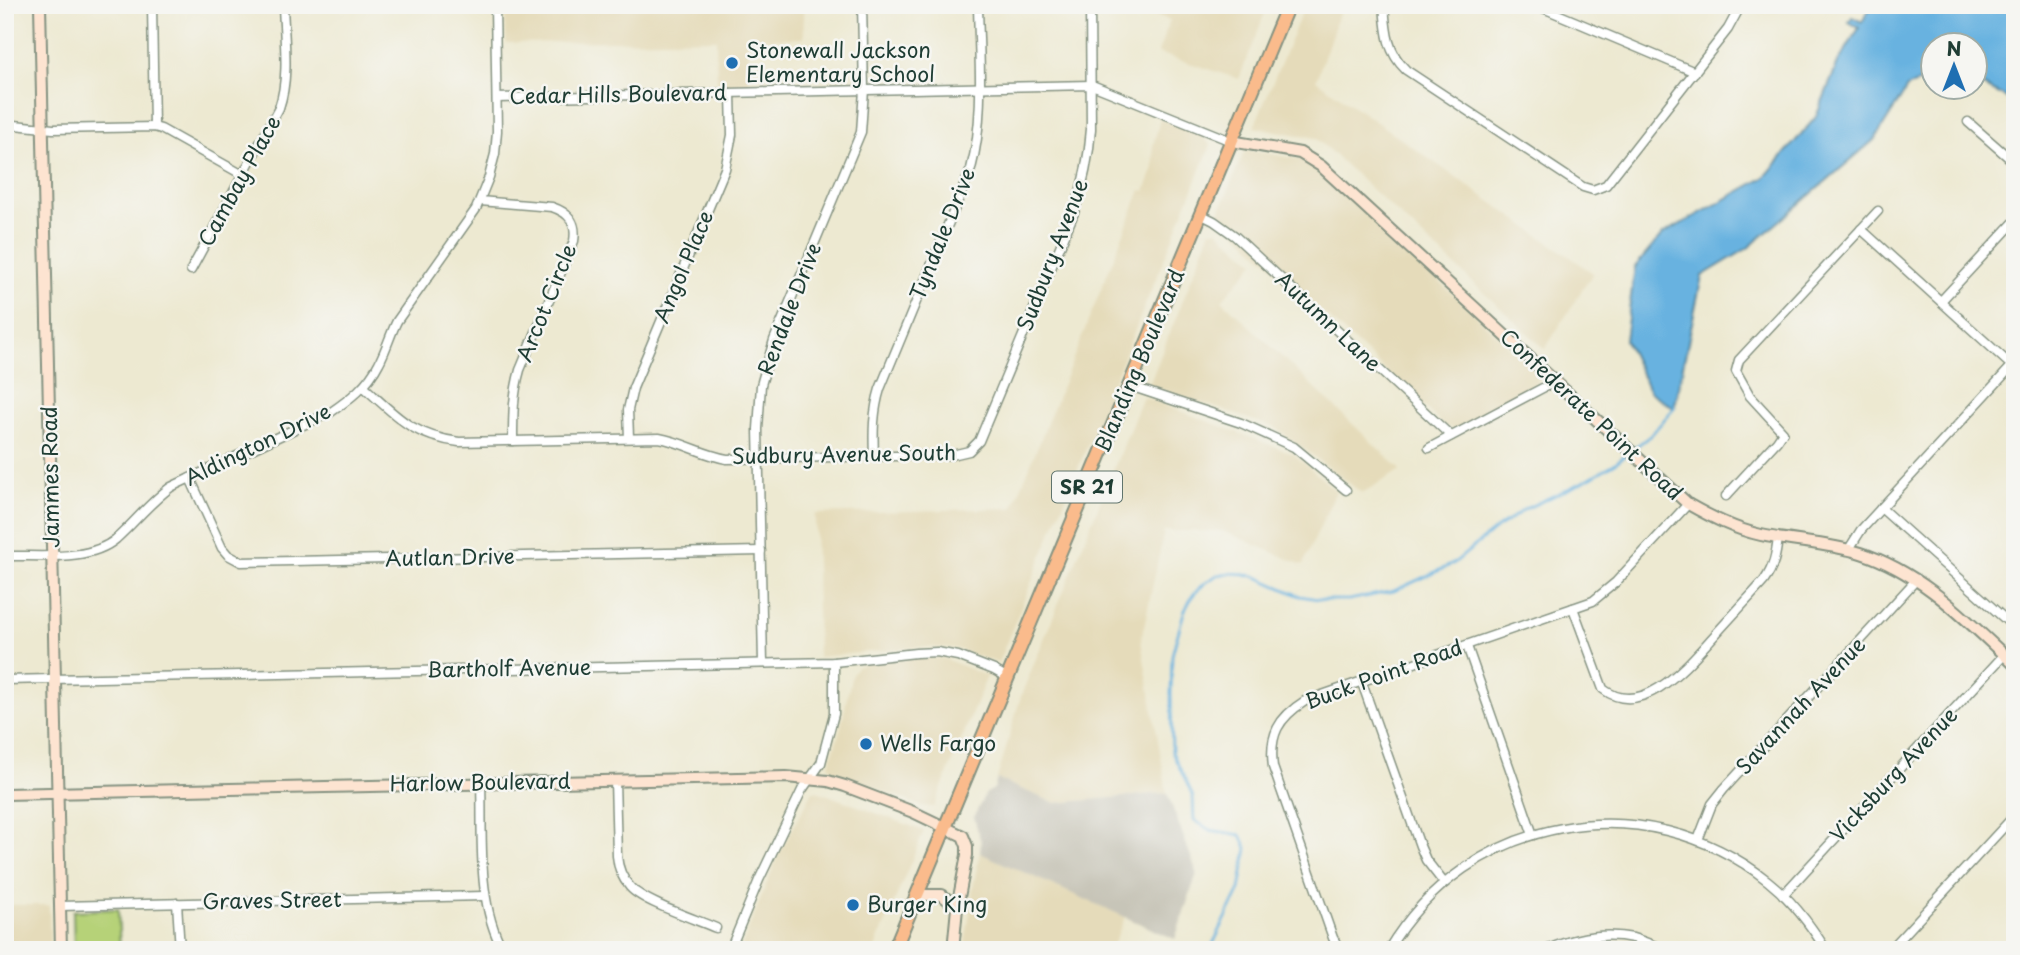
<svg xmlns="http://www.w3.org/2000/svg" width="2020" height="955" font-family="'Playpen Sans',sans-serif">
<rect width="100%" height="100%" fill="#f6f6f2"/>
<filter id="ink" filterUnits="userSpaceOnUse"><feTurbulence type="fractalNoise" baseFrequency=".0143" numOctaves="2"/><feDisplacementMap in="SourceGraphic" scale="14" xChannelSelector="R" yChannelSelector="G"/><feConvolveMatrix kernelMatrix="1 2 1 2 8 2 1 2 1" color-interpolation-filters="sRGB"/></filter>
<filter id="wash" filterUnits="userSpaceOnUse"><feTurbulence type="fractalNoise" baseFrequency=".00686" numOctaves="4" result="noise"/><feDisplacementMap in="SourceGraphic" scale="28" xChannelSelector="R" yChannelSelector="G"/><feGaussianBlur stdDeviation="1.57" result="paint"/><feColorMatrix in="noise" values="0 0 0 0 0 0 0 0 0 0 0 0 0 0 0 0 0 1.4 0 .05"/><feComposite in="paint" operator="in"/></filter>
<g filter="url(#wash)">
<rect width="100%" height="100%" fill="#ede9d1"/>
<!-- built -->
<g fill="#e5dbba">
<path d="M505,5H803L804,38L748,39L749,83L717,84L716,39L506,43Z"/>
<path d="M1148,5H1268L1239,79L1158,53L1170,20L1149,13Z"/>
<path d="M1305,5H1342L1316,80L1593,273L1545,349L1316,138L1254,127Z"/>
<path d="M1160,119L1199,133L1211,145L998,663L955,648L919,647L818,657L815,514L1013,508L1141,190L1145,191L1154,168L1153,146Z"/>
<path d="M1248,150L1304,160L1343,192L1539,374L1538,383L1456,429L1445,426L1218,215L1244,152Z"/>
<path d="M1211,230H1217L1255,262L1222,300L1401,470L1362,493L1276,428L1149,385Z"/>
<path d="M1143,397L1294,454L1336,491L1303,565L1223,531H1164L1141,641L1167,793L1055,803L997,779L1022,693Z"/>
<path d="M915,658H943L987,676L934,807L921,806L851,778L833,773L829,765L841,727L852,674L857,667L864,664Z"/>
<path d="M813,791L820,792L924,831L874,950H740L777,858Z"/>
<path d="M980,853L1125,917L1111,950H964L972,900V891Z"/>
<path d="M5,905H49L50,950H5Z"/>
</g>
<!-- industrial -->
<path fill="#c7c5b8" d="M997,779L1055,803L1167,793L1197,873L1175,939L980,853L981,842L974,817L985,794L994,789Z"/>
<!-- green -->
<path fill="#b6d278" stroke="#6a8856" stroke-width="2" d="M118,909L120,950H74L73,911Z"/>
<!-- water -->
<path fill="#67b2e0" stroke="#43788a" stroke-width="2" d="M1872,5H2015V104L2002,95L1975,82L1974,46H1932V75L1907,88L1875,139L1748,248L1702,276L1674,408L1650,392L1625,340L1635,267L1663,234L1765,177L1816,117L1838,63L1859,28L1849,22L1852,17L1862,22Z"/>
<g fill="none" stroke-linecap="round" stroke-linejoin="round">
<!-- stream -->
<g stroke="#67b2e0" stroke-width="2.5">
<path d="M1634,448L1651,435L1674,408V405"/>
<path d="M1210,950L1240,890L1247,848L1241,835L1210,830L1194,820L1193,796L1172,752L1171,693L1172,655L1184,612L1193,595L1204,584L1217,575L1231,573L1245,574L1257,577L1300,596L1324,600H1349L1394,591L1453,564L1493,531L1525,509L1581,483L1614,464L1629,452"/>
</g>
</g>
</g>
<g filter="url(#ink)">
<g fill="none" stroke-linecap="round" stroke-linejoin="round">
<defs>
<g id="street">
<path d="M152,5L154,127"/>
<path d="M1384,5C1386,31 1387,52 1406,70L1583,187L1593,190L1606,185L1728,29L1741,5"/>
<path d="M1536,5L1695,72"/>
<path d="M497,98L1092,85L1231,141"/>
<path d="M1968,122L2015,163"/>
<path d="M5,124L53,129L154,127L161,129L243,175"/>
<path d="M480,201L552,207C570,213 577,223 574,241L520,370C513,394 513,416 513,441"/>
<path d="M1200,214L1214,221L1235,236L1451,436"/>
<path d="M191,270L279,108C290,76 284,39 283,5"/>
<path d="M1942,300L2015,221"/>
<path d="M363,386C396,416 412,436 459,442L659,438C683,442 703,455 727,459L952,455L969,451L979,441L1074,213C1083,185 1089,158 1091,129L1090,5"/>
<path d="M1130,386L1241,423L1294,447L1346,490"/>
<path d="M629,438L628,410L633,388L725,169L732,135L731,93"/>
<path d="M1429,448L1554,382"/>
<path d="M874,456C873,433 873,412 880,389L971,169C985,116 979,60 978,5"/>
<path d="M190,478L222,548L228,555L241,562L761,551"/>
<path d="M1726,496L1777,441L1783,432L1750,396L1736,371L1739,360L1878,211"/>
<path d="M1881,508L2015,628"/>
<path d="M1849,549L1861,530L2012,366L1861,229"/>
<path d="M5,556C39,555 89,562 116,539C135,522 150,502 171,487L331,412C350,399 368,385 379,363C386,350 390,335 397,321L476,209L489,177L495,154L497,131L495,5"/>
<path d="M1573,608L1603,689C1643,720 1688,664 1713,637C1730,618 1747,600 1764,581C1774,567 1776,555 1778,538"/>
<path d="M1467,646L1533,835"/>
<path d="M763,663L758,429L761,385L774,340L861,132L864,90L862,5"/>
<path d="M5,680L834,662L916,653L937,652L958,656L994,670L1008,678"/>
<path d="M1362,683L1420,846L1426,860L1444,883"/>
<path d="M615,780L617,856C618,868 622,878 630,887C643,902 695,919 716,928"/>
<path d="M481,783C483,836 476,902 503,950"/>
<path d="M1698,840L1712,804L1724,789L1917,579"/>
<path d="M1783,895L2004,655"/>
<path d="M177,903L180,950"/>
<path d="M60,906L484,896"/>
<path d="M730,950L759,880L802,790L821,763L834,714V662"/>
<path d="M1340,950L1333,938L1273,767C1269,735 1278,718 1305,701L1593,601L1616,582L1688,504"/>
<path d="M1388,950C1468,816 1644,782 1768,881C1792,900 1810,924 1826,950"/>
<path d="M1546,950C1573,938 1604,932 1633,938C1644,941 1655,946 1665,950"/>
<path d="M1890,950L2015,815"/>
</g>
<g id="secondary">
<path d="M40,5L61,950"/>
<path d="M1231,141L1300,153L1321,166L1688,504C1711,517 1734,529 1761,535C1794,542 1828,543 1861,553C1923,573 1967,621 2015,665"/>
<path d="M5,794L786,777L828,781L845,786L913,812L963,836L967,846V855L957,908L953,950"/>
<path d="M918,895H942L957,907"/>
</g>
<path id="primary" d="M894,950L1288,5"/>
</defs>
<!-- street casing -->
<use href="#street" stroke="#869382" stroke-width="11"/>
<!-- secondary casing -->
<use href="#secondary" stroke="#869382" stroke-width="14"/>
<!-- primary casing -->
<use href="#primary" stroke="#869382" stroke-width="16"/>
<!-- street -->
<use href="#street" stroke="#fff" stroke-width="8"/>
<!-- secondary -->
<use href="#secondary" stroke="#fde4d1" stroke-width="10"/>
<!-- primary -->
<use href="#primary" stroke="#fabb8c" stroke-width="12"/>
</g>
</g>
<!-- markers -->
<g fill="#1f6fb2" stroke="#f6f6f2" stroke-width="2.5">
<circle cx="732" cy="63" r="7"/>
<circle cx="866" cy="744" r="7"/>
<circle cx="853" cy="905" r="7"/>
</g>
<g text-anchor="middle" stroke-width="5" stroke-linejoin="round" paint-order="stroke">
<!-- shield labels -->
<rect fill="#f6f6f2" stroke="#60746d" stroke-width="2" x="1052" y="471.5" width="70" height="31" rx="5"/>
<g font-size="19" font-weight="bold" fill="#1f3d34">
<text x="1087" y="494">SR 21</text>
</g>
<!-- poi labels -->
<g font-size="21" fill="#1f3d34" stroke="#f6f6f2" text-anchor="start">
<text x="746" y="58">Stonewall Jackson<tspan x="746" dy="24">Elementary School</tspan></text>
<text x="880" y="751">Wells Fargo</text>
<text x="867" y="912">Burger King</text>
</g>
<!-- street labels -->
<g font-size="21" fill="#1f3d34" stroke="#f6f6f2">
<text transform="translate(618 95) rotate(-1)" y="7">Cedar Hills Boulevard</text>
<text transform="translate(240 181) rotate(-61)" y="7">Cambay Place</text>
<text transform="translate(943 234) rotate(-68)" y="7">Tyndale Drive</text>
<text transform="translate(1053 255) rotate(-69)" y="7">Sudbury Avenue</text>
<text transform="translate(684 267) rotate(-67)" y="7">Angol Place</text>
<text transform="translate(547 303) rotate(-68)" y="7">Arcot Circle</text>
<text transform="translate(790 309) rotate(-69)" y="7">Rendale Drive</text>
<text transform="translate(1328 322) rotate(43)" y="7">Autumn Lane</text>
<text transform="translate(1140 361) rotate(-67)" y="7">Blanding Boulevard</text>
<text transform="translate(1591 415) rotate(43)" y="7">Confederate Point Road</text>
<text transform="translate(258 445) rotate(-26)" y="7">Aldington Drive</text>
<text transform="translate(844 455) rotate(-1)" y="7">Sudbury Avenue South</text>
<text transform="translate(51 477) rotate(-91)" y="7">Jammes Road</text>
<text transform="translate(450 558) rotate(-1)" y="7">Autlan Drive</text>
<text transform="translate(509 669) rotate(-1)" y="7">Bartholf Avenue</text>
<text transform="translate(1384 675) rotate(-20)" y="7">Buck Point Road</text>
<text transform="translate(1801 706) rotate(-47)" y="7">Savannah Avenue</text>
<text transform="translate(1894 775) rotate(-47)" y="7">Vicksburg Avenue</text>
<text transform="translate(480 783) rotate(-1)" y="7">Harlow Boulevard</text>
<text transform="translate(272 901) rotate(-1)" y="7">Graves Street</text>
</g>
</g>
<!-- margin -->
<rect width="2020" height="955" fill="none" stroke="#f6f6f2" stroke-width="28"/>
<!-- north arrow -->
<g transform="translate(1954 66)"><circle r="33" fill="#f6f6f2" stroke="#a0aca6" stroke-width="2"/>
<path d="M0-5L12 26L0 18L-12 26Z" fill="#1f6fb2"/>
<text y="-10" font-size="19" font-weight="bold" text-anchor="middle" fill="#1f3d34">N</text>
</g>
</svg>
